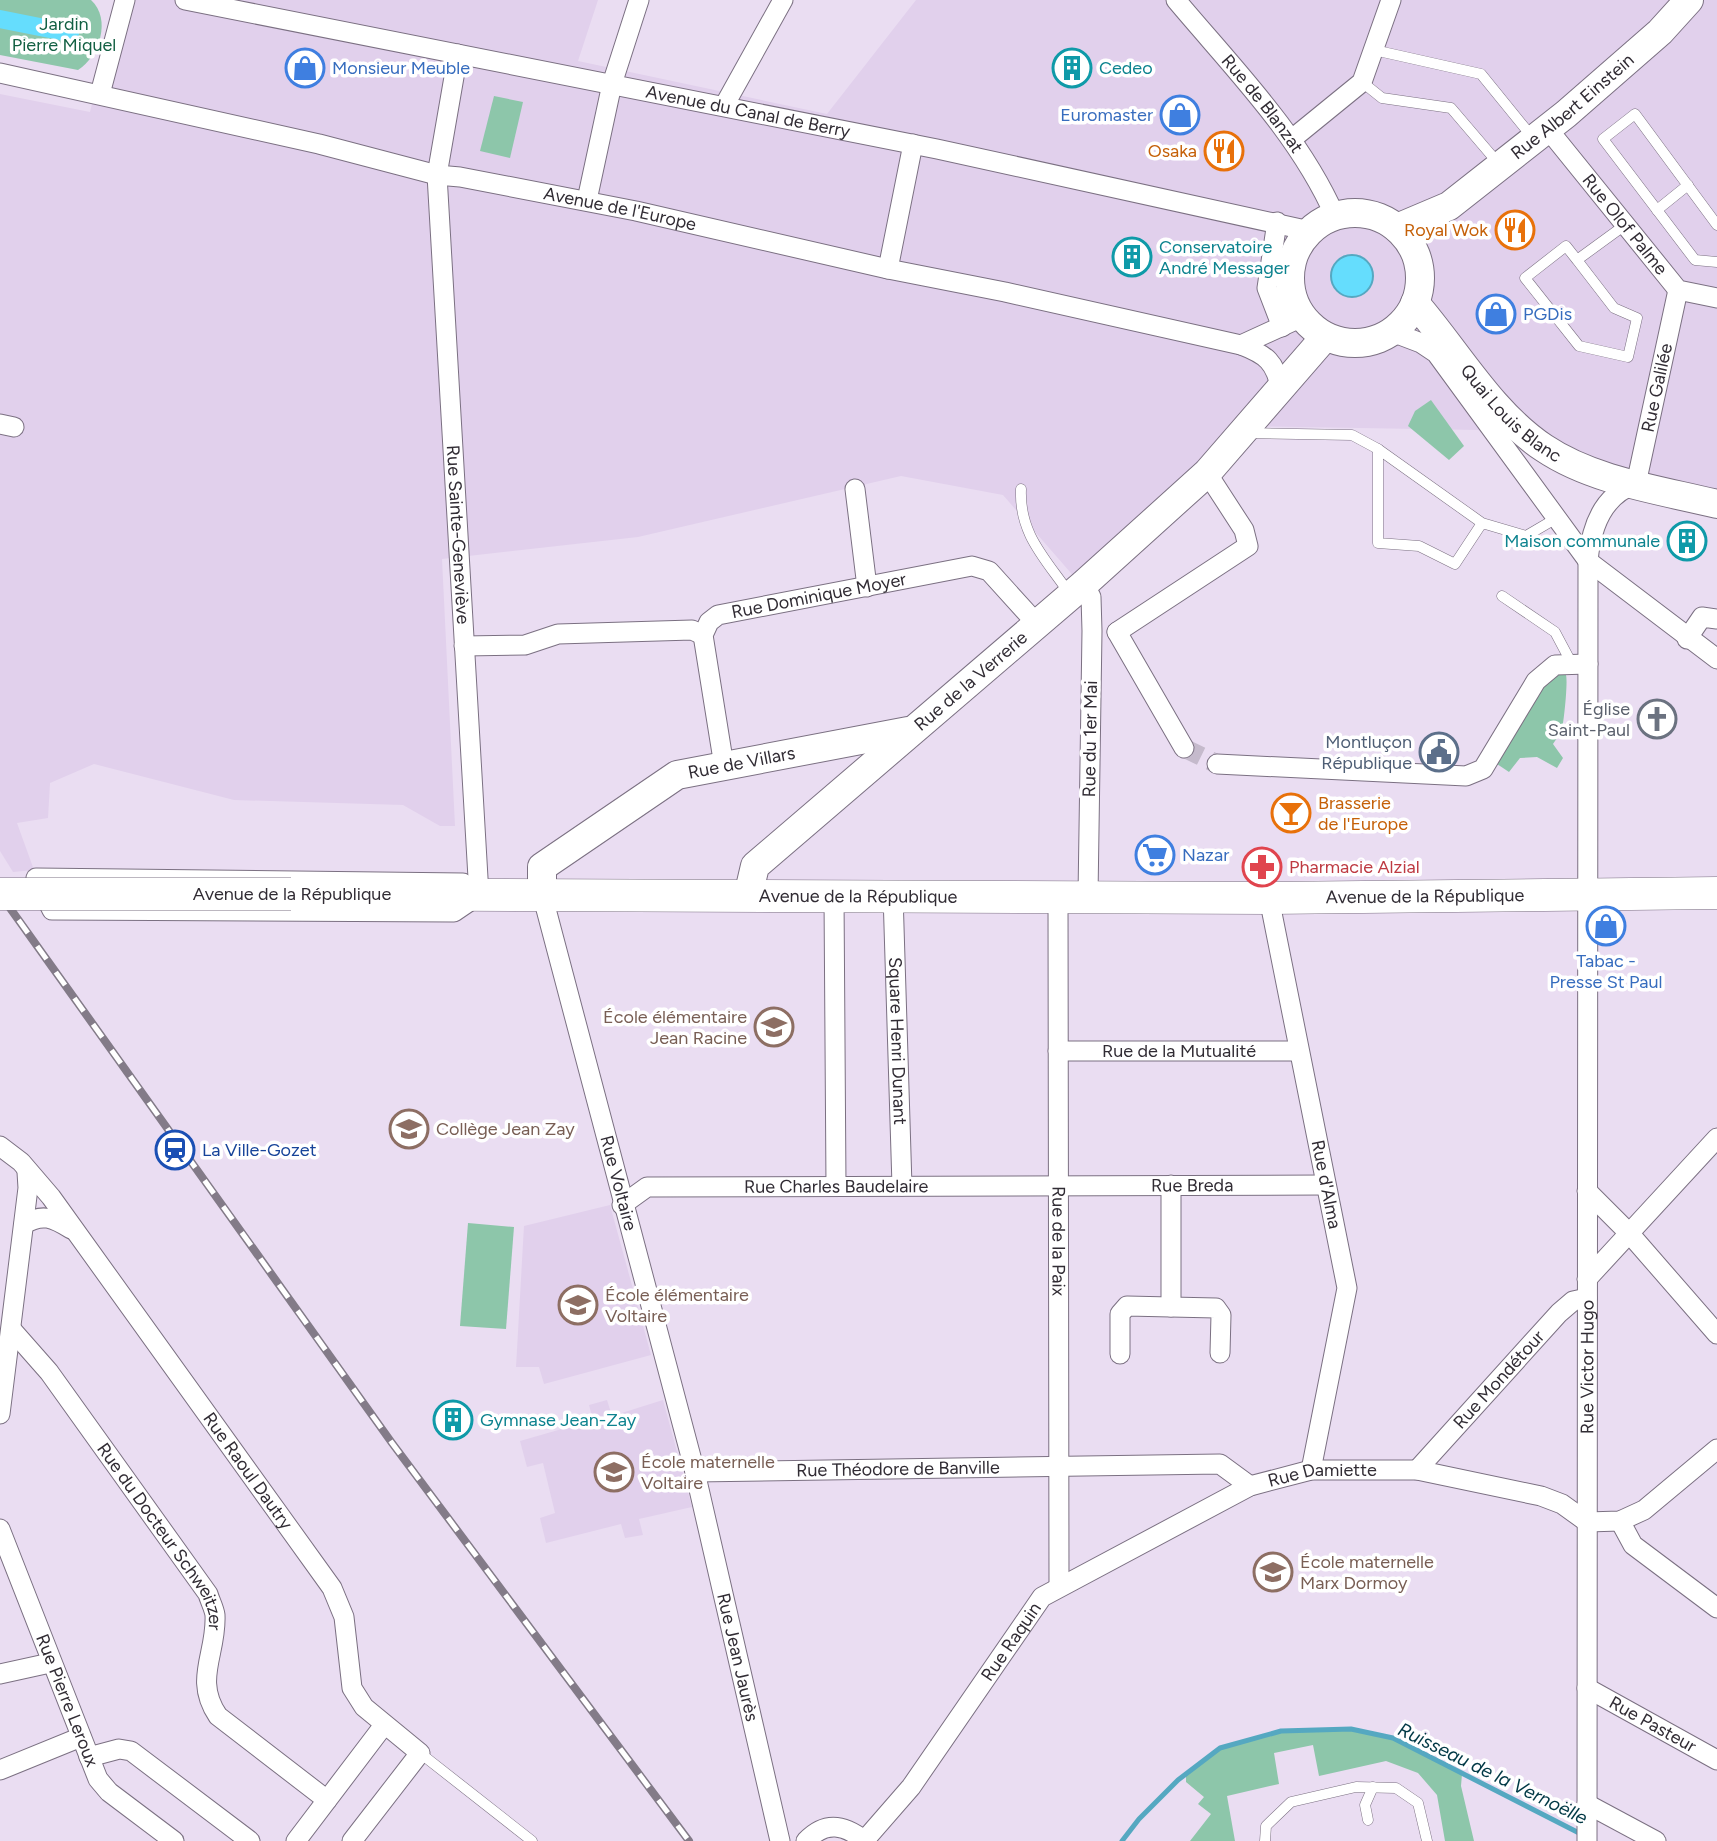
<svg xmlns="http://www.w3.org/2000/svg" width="1717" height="1841" font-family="Figtree,sans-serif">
<rect width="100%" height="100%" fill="#eaddf2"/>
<!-- built -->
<g fill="#e1d0ec">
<path d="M117,0H598L578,61L827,114L916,0H1717V498L1478,430L1237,426L1077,580L1003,495L901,476L638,537L442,559L455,826H440L403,805L234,800L94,764L50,783L48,818L17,823L34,870L13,872L0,851V94L90,112Z"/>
<path d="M610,1205L651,1355L544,1384L539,1367H516L524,1226Z"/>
<path d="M607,1400L612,1416L663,1400L692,1507L639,1519L643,1535L625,1538L621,1524L546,1543L540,1518L555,1513L543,1463L527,1467L520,1441L593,1420L589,1405Z"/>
</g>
<!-- green -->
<g fill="#8dc6aa">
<path d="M0,0H91C112,19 99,57 78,70L0,55Z"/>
<path d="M494,96L523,102L510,158L480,151Z"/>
<path d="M1431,400L1464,446L1449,460L1408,426L1415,411Z"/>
<path d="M1556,672L1566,675C1568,682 1564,721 1562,729C1561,734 1556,739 1553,744L1563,758L1557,768L1537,757L1520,758L1509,772L1497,764L1549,676Z"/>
<path d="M468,1223L514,1227L506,1329L460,1326Z"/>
<path d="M1351,1729L1393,1738L1462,1774L1461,1786L1474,1841H1445L1437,1795L1418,1773L1386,1761L1319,1776L1313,1745L1274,1753L1279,1784L1227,1796L1235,1841H1190L1211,1814L1198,1804L1204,1797L1186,1782V1772L1220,1748L1281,1731Z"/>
</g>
<!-- water -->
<circle fill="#65ddfd" stroke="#55a8c1" stroke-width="2" cx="1352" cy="276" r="21"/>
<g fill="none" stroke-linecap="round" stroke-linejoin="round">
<!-- stream -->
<path stroke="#55a8c1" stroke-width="5" d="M1122,1841L1139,1819L1178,1780L1220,1748L1281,1731L1351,1729L1393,1738L1583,1835"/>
<!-- canal -->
<path stroke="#65ddfd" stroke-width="18" d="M0,19L70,33"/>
<!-- street-tunnel -->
<path stroke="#c5bacc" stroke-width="19" stroke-dasharray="19 10" stroke-linecap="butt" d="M1184,748L1217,764"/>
<defs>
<g id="lane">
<path d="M1374,50L1481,74L1533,138"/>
<path d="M1362,82L1382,98L1451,108L1498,163"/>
<path d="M1657,210L1688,185"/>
<path d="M1717,225L1635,114L1603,139L1695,260L1717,262"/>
<path d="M1577,260L1566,246L1525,278L1579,346L1628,357L1637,318L1614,308L1577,260L1625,225"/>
<path d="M1248,433L1352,435L1378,449"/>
<path d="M1021,489C1019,534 1045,558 1069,593"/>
<path d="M1482,523L1455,564L1419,546L1378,543V449L1482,523L1526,536L1555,519"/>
<path d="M1502,596L1555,632L1572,664"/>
<path d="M420,1753L532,1841"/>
<path d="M1368,1820L1365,1805L1373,1787"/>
<path d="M1265,1841L1266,1826L1291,1802L1356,1787L1396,1788L1418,1803L1427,1841"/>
</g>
<g id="street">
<path id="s1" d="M185,0L937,149L1310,231"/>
<path id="s2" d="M1176,0C1233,68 1299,134 1335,216"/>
<path id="s3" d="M458,54L437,175L479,895"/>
<path id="s4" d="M0,73L319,144L437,175L460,177L636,211L888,269L1005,292L1241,345L1302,317"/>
<path d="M100,94L125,0"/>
<path d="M724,106L783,0"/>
<path id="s5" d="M1547,128L1678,290L1717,298"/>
<path d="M1292,139L1362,82L1391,0"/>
<path d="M587,200L612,84L639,0"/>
<path d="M1277,222L1267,288L1282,327"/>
<path d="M888,269L913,144"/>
<path d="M1392,332L1421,343L1436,353L1588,561L1717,659"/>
<path d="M1241,345C1267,355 1275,362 1281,389"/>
<path d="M0,424L14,427"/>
<path d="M855,489L867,587"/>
<path d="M1084,584L1091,597L1092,631L1088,896"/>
<path d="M1117,632L1248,546L1244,530L1207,473"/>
<path d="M1117,632L1184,748"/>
<path d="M1687,639L1702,617L1717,619"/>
<path d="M464,646L525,645L558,634L692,630L703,635"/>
<path d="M1217,764L1466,776L1483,769L1536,681L1555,665L1588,664"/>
<path id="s6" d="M724,766L703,635L709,622L718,615L972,566L989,571L1037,624"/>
<path d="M36,878L463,883L479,895L454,912L52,910Z"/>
<path id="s7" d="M542,894L695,1472L780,1841"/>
<path id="s8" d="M893,894L902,1186"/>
<path d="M834,896L836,1186"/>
<path id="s9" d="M1058,896L1059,1586"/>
<path id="s10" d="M1269,898L1347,1288L1311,1470"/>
<path id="s11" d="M1058,1051H1298"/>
<path id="s12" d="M0,1146L21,1162L51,1197L332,1588L344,1617L352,1688L364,1707L420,1753L352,1841"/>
<path d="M1171,1185V1307L1216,1308L1221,1315L1220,1353"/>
<path d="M1587,1191L1629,1233L1717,1334"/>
<path id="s13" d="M622,1205L647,1187L1325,1185"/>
<path d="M24,1224C43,1213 53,1218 71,1229"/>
<path d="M1587,1279L1717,1138"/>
<path id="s14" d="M12,1330L49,1372L208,1594C210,1601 214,1608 215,1615C217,1654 193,1679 218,1716L327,1800"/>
<path d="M1120,1354V1314L1127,1306L1171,1307"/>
<path d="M0,1414L28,1188L27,1172"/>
<path id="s15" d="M1417,1470L1559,1313L1573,1301L1587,1298"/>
<path id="s16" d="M695,1472L1220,1464L1250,1486"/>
<path d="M1620,1521L1633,1545L1717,1608"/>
<path d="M1587,1522L1620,1521L1644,1510L1717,1449"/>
<path id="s17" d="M0,1529L98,1779L109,1792L174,1841"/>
<path d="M0,1674L50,1663"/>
<path id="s18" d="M1587,1688L1717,1760"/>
<path d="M89,1757L119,1749L131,1751L250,1841"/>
<path d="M0,1770L81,1737"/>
<path d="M1587,1804L1656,1841"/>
<path d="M296,1841L384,1725"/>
<path d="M806,1841C826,1820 845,1825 865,1841"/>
<path id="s19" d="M864,1841L911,1787L1042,1597L1250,1486L1311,1470H1417L1541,1496L1562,1504L1587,1522"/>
<path id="s20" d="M1587,1841L1588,561C1591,528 1602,495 1636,484L1678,290"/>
</g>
<g id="secondary">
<circle cx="1355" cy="278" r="65"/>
<path id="s21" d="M1397,228L1449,206L1566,114L1660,32L1689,0"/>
<path id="s22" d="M1415,303C1456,350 1491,413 1544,448C1593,481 1660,490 1717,504"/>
<path id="s23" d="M542,894V867L677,775L908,731"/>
<path id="s24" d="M748,896L755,866L1084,584L1207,473L1325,337"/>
</g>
<g id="primary">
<path id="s25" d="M291,894L1269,898L1717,893"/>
</g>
</defs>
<!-- lane casing -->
<use href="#lane" stroke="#7b7082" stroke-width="11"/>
<!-- street casing -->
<use href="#street" stroke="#7b7082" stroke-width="21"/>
<!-- secondary casing -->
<use href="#secondary" stroke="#7b7082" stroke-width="30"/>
<!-- primary casing -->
<use href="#primary" stroke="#7b7082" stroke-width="33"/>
<!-- lane -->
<use href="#lane" stroke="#fff" stroke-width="10"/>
<!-- street -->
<use href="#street" stroke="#fff" stroke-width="19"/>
<!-- secondary -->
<use href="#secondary" stroke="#fff" stroke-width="28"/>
<!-- primary -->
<use href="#primary" stroke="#fff" stroke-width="32"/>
<defs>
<path id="rail" d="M0,894L392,1443L689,1841"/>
</defs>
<!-- rail casing -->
<use href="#rail" stroke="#837b88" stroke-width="8"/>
<!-- rail -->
<use href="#rail" stroke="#fff" stroke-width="5" stroke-dasharray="16" stroke-linecap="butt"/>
<defs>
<path id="primary-bridge" d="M0,894H291"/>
</defs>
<!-- primary-bridge casing -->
<use href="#primary-bridge" stroke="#7b7082" stroke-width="33" stroke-linecap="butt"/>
<!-- primary-bridge -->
<use href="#primary-bridge" stroke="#fff" stroke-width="32"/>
</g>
<!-- icons -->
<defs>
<symbol id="shop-ring" viewBox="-11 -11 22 22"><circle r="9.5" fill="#fff" stroke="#3f7fe0" stroke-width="1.5"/><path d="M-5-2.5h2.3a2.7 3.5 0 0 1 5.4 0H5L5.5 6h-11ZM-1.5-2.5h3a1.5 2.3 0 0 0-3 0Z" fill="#3f7fe0"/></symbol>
<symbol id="building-ring" viewBox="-11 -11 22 22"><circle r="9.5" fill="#fff" stroke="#0f9aa8" stroke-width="1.5"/><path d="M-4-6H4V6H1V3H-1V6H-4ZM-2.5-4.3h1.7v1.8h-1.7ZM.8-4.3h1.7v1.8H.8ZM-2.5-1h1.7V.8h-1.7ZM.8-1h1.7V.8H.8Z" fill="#0f9aa8"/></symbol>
<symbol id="restaurant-ring" viewBox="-11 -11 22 22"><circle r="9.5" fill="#fff" stroke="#e8710a" stroke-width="1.5"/><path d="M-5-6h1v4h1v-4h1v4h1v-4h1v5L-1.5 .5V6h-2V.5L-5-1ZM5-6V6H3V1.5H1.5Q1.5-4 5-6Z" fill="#e8710a"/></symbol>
<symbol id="church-ring" viewBox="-11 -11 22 22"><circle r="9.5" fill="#fff" stroke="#6b7280" stroke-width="1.5"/><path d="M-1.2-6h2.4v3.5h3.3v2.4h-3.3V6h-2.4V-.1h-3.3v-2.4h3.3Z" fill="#6b7280"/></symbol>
<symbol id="civic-ring" viewBox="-11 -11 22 22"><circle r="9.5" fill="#fff" stroke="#5c6f8a" stroke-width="1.5"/><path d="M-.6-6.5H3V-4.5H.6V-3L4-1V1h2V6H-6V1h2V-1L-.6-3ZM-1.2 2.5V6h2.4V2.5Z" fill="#5c6f8a"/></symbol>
<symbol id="bar-ring" viewBox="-11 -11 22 22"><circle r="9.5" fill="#fff" stroke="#e8710a" stroke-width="1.5"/><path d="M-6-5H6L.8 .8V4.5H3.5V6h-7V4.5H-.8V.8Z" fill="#e8710a"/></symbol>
<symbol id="supermarket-ring" viewBox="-11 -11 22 22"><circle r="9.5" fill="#fff" stroke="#3f7fe0" stroke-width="1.5"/><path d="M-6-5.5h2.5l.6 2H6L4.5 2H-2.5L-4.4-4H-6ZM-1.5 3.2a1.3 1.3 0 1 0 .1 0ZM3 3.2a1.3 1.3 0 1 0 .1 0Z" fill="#3f7fe0"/></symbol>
<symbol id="pharmacy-ring" viewBox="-11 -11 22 22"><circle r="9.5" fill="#fff" stroke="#e0444e" stroke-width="1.5"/><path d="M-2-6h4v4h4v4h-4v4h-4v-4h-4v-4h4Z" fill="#e0444e"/></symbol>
<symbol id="school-ring" viewBox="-11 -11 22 22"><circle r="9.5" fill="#fff" stroke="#8d6e63" stroke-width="1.5"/><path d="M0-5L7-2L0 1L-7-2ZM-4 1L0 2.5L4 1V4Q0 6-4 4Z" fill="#8d6e63"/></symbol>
<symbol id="station-ring" viewBox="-11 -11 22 22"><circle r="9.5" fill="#fff" stroke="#1a4fb4" stroke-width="1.5"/><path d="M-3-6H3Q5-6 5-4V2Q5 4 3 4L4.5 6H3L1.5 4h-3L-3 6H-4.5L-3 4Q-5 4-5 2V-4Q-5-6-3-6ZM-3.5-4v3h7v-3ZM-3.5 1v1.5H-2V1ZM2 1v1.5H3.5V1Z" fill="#1a4fb4"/></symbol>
</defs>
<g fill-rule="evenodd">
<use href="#shop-ring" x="283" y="46" width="44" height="44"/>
<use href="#building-ring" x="1050" y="46" width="44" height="44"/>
<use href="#shop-ring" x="1158" y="93" width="44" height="44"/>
<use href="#restaurant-ring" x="1202" y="129" width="44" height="44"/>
<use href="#restaurant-ring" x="1493" y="208" width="44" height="44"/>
<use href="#building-ring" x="1110" y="235" width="44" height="44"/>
<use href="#shop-ring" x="1474" y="292" width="44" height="44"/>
<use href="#building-ring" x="1665" y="519" width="44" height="44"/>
<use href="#church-ring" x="1635" y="697" width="44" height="44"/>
<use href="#civic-ring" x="1417" y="730" width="44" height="44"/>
<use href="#bar-ring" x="1269" y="791" width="44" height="44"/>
<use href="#supermarket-ring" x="1133" y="833" width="44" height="44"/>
<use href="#pharmacy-ring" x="1240" y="845" width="44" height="44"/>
<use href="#shop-ring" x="1584" y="904" width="44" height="44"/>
<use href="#school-ring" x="752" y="1005" width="44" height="44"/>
<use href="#school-ring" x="387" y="1107" width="44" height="44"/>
<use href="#station-ring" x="153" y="1128" width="44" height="44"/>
<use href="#school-ring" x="556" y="1283" width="44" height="44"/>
<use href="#building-ring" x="431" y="1398" width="44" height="44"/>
<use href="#school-ring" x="592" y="1450" width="44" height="44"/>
<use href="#school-ring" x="1251" y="1550" width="44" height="44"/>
</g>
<g text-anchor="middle" stroke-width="7" stroke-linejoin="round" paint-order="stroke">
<!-- park labels -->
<g font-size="18" fill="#115f42" stroke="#fff">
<text x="64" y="30">Jardin<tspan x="64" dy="21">Pierre Miquel</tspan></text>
</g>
<!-- shop labels -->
<g font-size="18" fill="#366cbe" stroke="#fff" text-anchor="start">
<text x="332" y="74">Monsieur Meuble</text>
<text x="1153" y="121" text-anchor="end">Euromaster</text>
<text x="1523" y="320">PGDis</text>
<text x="1182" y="861">Nazar</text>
<text x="1606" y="967" text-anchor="middle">Tabac -<tspan x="1606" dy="21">Presse St Paul</tspan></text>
</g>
<!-- culture labels -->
<g font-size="18" fill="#0d838f" stroke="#fff" text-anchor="start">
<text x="1099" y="74">Cedeo</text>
<text x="1159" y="253">Conservatoire<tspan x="1159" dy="21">André Messager</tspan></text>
<text x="1660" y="547" text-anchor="end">Maison communale</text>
<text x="480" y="1426">Gymnase Jean-Zay</text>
</g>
<!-- street labels -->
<g font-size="18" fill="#312c34" stroke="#fff">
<text dy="6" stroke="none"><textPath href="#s2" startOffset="135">Rue de Blanzat</textPath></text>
<text dy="6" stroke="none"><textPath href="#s21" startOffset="215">Rue Albert Einstein</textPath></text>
<text dy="6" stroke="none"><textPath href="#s1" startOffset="574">Avenue du Canal de Berry</textPath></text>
<text dy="6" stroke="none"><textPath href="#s4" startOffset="635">Avenue de l'Europe</textPath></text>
<text dy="6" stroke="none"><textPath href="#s5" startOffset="124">Rue Olof Palme</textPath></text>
<text dy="6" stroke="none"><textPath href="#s20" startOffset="1475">Rue Galilée</textPath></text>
<text dy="6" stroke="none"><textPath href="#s22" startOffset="147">Quai Louis Blanc</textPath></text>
<text dy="6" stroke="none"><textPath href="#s3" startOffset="483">Rue Sainte-Geneviève</textPath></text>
<text dy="6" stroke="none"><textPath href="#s6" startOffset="261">Rue Dominique Moyer</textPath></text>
<text dy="6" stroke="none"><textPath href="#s24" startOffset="315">Rue de la Verrerie</textPath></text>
<text transform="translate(1090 739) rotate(-89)" y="6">Rue du 1er Mai</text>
<text dy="6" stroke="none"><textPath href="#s23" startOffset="256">Rue de Villars</textPath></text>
<text x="292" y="900">Avenue de la République</text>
<text dy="6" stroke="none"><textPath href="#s25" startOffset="567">Avenue de la République</textPath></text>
<text dy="6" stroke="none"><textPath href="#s25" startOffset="1134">Avenue de la République</textPath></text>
<text dy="6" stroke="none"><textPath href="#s8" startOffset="147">Square Henri Dunant</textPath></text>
<text dy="6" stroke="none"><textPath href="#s11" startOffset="121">Rue de la Mutualité</textPath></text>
<text dy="6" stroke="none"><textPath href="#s7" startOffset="299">Rue Voltaire</textPath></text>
<text dy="6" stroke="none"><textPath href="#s10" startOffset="292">Rue d'Alma</textPath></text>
<text dy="6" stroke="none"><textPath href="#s13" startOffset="576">Rue Breda</textPath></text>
<text dy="6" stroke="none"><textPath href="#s13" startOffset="220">Rue Charles Baudelaire</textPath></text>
<text dy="6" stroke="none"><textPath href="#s9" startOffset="345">Rue de la Paix</textPath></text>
<text dy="6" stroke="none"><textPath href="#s20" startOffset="474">Rue Victor Hugo</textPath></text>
<text dy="6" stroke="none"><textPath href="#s15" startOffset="122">Rue Mondétour</textPath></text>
<text dy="6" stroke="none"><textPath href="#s16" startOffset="203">Rue Théodore de Banville</textPath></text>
<text dy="6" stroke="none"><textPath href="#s12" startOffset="410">Rue Raoul Dautry</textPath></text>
<text dy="6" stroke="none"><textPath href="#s19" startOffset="612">Rue Damiette</textPath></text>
<text dy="6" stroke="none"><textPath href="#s14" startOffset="256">Rue du Docteur Schweitzer</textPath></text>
<text dy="6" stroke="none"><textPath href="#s19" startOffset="248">Rue Raquin</textPath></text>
<text dy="6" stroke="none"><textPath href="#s7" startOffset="788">Rue Jean Jaurès</textPath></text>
<text dy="6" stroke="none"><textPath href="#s17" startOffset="184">Rue Pierre Leroux</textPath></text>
<text dy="6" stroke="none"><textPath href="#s18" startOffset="75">Rue Pasteur</textPath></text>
</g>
<!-- food labels -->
<g font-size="18" fill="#c56008" stroke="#fff" text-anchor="end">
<text x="1197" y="157">Osaka</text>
<text x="1488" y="236">Royal Wok</text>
<text x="1318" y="809" text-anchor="start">Brasserie<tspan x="1318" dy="21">de l'Europe</tspan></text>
</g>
<!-- worship labels -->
<g font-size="18" fill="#5b616d" stroke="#fff" text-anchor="end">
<text x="1630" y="715">Église<tspan x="1630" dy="21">Saint-Paul</tspan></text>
</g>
<!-- service labels -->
<g font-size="18" fill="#4e5e75" stroke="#fff" text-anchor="end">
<text x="1412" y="748">Montluçon<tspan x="1412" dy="21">République</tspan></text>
</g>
<!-- health labels -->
<g font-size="18" fill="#be3a42" stroke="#fff" text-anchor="start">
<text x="1289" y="873">Pharmacie Alzial</text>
</g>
<!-- education labels -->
<g font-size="18" fill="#785e54" stroke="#fff" text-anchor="start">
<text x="747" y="1023" text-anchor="end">École élémentaire<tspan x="747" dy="21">Jean Racine</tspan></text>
<text x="436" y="1135">Collège Jean Zay</text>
<text x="605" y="1301">École élémentaire<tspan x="605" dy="21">Voltaire</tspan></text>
<text x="641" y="1468">École maternelle<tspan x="641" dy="21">Voltaire</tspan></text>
<text x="1300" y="1568">École maternelle<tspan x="1300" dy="21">Marx Dormoy</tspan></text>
</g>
<!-- transit labels -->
<g font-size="18" fill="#164399" stroke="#fff" text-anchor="start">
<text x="202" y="1156">La Ville-Gozet</text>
</g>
<!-- water labels -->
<g font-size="19" font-style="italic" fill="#003845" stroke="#fff">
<text transform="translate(1493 1773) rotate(26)" y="7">Ruisseau de la Vernoëlle</text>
</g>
</g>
</svg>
